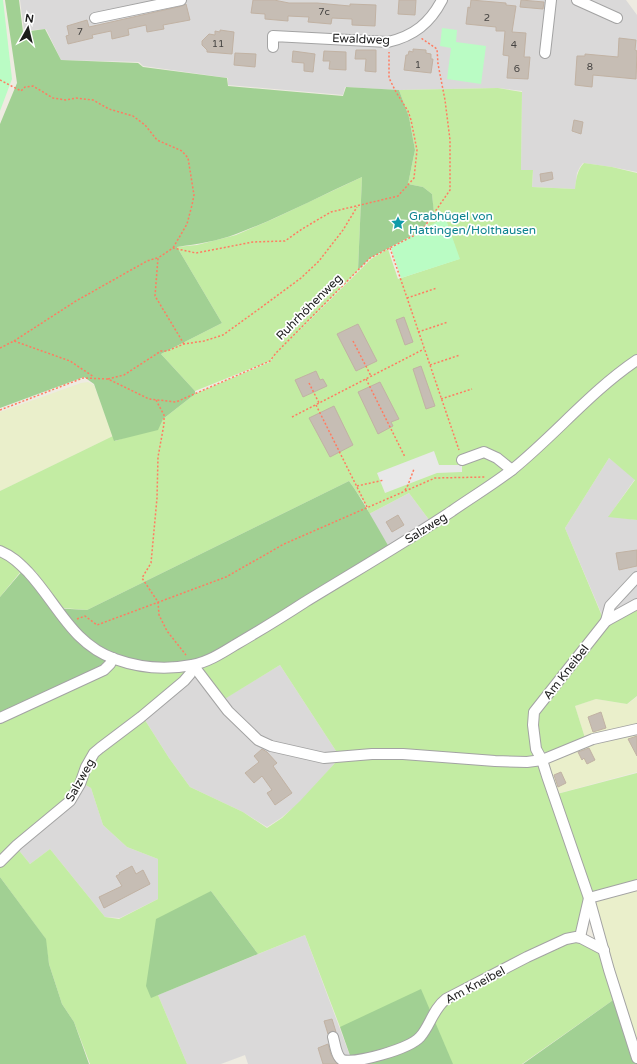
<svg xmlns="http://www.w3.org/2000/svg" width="637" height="1064" font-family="'Varela Round',sans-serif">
<rect width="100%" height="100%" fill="#eeebe1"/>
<!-- residential -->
<g fill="#dad9d9">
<path d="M20,0H626L637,15V172L612,167L583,163L580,167L577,173L575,189L532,187L533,171L521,170L522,91L498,88L399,90L345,87L343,95L228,85V78L143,66L139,62L61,60L46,29L24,31Z"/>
<path d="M609,458L635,479L609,516L637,520V599L602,615L565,528Z"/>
<path d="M409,493L430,521L389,547L369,514Z"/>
<path d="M280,665L338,754L335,763L300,802L281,818L267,827L243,812L190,787L169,758L143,717L195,672L219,702Z"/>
<path d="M82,783L91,788L103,825L127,847L158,859V899L120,918L105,917L50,849L30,864L17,848Z"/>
<path d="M305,935L353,1064H248L245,1055L221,1064H187L158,995Z"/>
</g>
<!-- farmland -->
<g fill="#eaefcb">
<path d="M88,382L94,385L113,436L0,491V412L81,383Z"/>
<path d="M637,697V772L556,794L546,767L549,762L585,738L575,706L596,699L627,704L629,703Z"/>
<path d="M637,887V1049L591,899Z"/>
</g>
<!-- grass -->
<g fill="#c3eca3">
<path d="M498,88L522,92L521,170H533L532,187L575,189C576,180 577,170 584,163L612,167L637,173V356L509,469L430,521L409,493L369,514L367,507L349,481L87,610L63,608L36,572L18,557L0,547V491L113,436L115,441L156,427L163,419L195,394L270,362L276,354L371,259L388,249L398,279L459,259L445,217L423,231L434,215L432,194L423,187L408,184L415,150L409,117L399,90Z"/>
<path d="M362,177L358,270L270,361L195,391L161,354L222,323L177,247L197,245L236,235L273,219Z"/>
<path d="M637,365V520L608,517L635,480L609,458L565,528L602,616L600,622L529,722L586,902L576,938L599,949L616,998L522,1064H453L340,1027L305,935L258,954L211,891L151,997L158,995L187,1064H90L74,1022L62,1004L49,964L45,938L0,877V864L17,848L30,864L50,849L105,917L119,919L158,899V859L127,847L103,825L91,788L82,783L91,761L143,717L169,758L190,787L243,812L267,828L282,818L300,801L335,763L338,754L280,665L223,700L201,672L202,668L293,615L432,528L518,472L549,443L602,392Z"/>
<path d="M0,555L22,570L0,597Z"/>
<path d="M637,608V696L627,704L596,699L575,706L585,738L547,753L541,750L536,727L538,712L610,622Z"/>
<path d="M121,663L189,670L183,676L99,747L68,801L0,860V719Z"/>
<path d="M637,773V883L590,893L557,794Z"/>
</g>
<!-- forest -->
<g fill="#a1d093">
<path d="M5,0H19L23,32L45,29L61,60L138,63L143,67L227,78L228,86L343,96L346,87L399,90L409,117L415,150L408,184L423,187L432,194L434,213L421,231L370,258L358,270L362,177C320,196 279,218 236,234C218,241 197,244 177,247L222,323L161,354L195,391V394L163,419L158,430L114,441L94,384L84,377L0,408V124L17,83Z"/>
<path d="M349,481C364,502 376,525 389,547L192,665L145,664L114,654L105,669L0,717V597L23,570L53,608L87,610Z"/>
<path d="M0,877L46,939L49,964L62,1004L74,1022L89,1064H0Z"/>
<path d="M211,891L258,954L151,998L146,986L156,919Z"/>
<path d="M421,989L453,1064H353L340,1027Z"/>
<path d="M616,998L637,1056V1064H523Z"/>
</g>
<!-- park -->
<g fill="#bafcc4">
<path d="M0,0H3L12,79L0,111Z"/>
<path d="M442,28L457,30L456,42L486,46L481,84L447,79L451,48L440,46Z"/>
<path d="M445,217L460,259L401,278L391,248Z"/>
</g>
<!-- parking -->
<path fill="#e8e8e8" d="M434,451L439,465H462V472L437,473L385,493L377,473Z"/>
<!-- building -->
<g fill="#c6bdb4" stroke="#c1b2a3">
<path d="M253,0H274L289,3H317L350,6V4L376,5L375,26L352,25V19L332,18L331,24L308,22L309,17L288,16V21L265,19V14L251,13Z"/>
<path d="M399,0H416L415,15L398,14Z"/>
<path d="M471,0L506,3V5L516,6L512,32L526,33L524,57H530L528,79L507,78L509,56L503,55L505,31H496V27L466,24L468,7L470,8Z"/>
<path d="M521,0L544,2L543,9L520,7Z"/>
<path d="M186,4L190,20L163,25L164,29L147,32L146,25L128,29L129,35L112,39L111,31L92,35L93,38L68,44L66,36L69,35L67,26L87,20L89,27L182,6Z"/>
<path d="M220,30L234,32L232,54L207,52V50L202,45V41L209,34L215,35V31L220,32Z"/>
<path d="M619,38L636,40L635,50L637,51L636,79L593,75L592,87L575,85L577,56H585V54L618,57Z"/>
<path d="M413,49L426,50V53L431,54V59H433L431,73L404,70L406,55H408L409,51L413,52Z"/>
<path d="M356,50H376V72L365,71L366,59H355Z"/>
<path d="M293,51L315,54L313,72L304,71V63L292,62Z"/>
<path d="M324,51L346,52V70L329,69L330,61H323Z"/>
<path d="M235,53L256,54L255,67L234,65Z"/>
<path d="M574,120L583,122L581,134L572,131Z"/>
<path d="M552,172L553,179L541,182L540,174Z"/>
<path d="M404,317L413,342L405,345L396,320Z"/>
<path d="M358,324L377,361L356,371L337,334Z"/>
<path d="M421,366L435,406L426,409L413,369Z"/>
<path d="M316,371L320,380L323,379L327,386L303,397L295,380Z"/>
<path d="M380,382L399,419L391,422L393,426L378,434L358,392Z"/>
<path d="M334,406L353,445L330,457L309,418Z"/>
<path d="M398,515L404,525L392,532L386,522Z"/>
<path d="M637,550V566L619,570L616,553Z"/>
<path d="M601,712L606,728L593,732L588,717Z"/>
<path d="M637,736V756L628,739Z"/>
<path d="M589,748L595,760L587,764L584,758L582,760L578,752Z"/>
<path d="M262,749L267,752L277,763L273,766L292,793L275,805L267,793L272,790L262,776L254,783L245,773L259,762L254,756Z"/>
<path d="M561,772L566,783L558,787L554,775Z"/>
<path d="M132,866L136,874L143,870L150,884L104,908L99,897L122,886L116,876L120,874L119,873Z"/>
<path d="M332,1019L336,1032L332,1031L328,1034L324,1021Z"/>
<path d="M328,1044L331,1055L337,1064H323L318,1048Z"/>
</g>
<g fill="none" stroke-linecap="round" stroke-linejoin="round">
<defs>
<g id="minor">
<path d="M577,0L617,18"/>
<path d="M95,18L181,0"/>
<path d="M273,47V36L388,42C414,36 430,23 442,0"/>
<path d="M545,53L551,0"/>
<path d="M462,460L484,452L497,458L512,470"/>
<path d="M0,551C12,556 19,563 28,572C57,603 72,644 115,659C140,668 166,670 192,665C208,662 222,653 235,645C259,631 282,617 305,602C354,572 404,543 452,511C472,497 494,484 513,469C556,434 591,391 637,360"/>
<path d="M637,604L606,621L534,712L533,725L536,749L542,760L547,776L589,898L609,970L637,1058"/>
<path d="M606,621L610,606L637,577"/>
<path d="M193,665L228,711L258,740L271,746L324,758L372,754H403L495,761L527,762L542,760L593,739L637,729"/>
<path d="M0,718L104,670L110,664L113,658"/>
<path d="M0,862L17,845L70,801L80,784L86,767L94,753L100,748L141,717L184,681L190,674L193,665"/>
<path d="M580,937L589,898L637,885"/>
<path d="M333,1037C335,1044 336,1056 342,1060C356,1064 409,1049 420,1037C430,1026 433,1009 446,999L527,957L566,939L576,937L581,938L604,950"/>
</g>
</defs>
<!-- minor casing -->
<use href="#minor" stroke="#a3a3a3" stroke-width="12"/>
<!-- path -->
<g stroke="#ff7c61" stroke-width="1.5" stroke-dasharray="2 2" stroke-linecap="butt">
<path d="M0,80L21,91L25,87L33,86L53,98L66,100L76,98L93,100L109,109L133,116L145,125L157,140L182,151L188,158L194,195L192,205L187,224L173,248"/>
<path d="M390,248L459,450"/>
<path d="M407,298L437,288"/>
<path d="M418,332L448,322"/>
<path d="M14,341L76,301L147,261L157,258"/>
<path d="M353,341L371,376"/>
<path d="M184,344L155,296L158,258L173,248L196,253L253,242L285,241L302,229L331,212L398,196L414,178L417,150L411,120L408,111L396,92L389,78V52"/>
<path d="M0,348L14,341L70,361L94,377"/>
<path d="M430,365L460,355"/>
<path d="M108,379L124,375L161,351H167L184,344L204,341L223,335L259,309L301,278L319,261L343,230L357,207"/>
<path d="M366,379L405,457"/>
<path d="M309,383L319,403"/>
<path d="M441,399L472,389"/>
<path d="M156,400L164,415V424L158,457L157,498L151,563L142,578L158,602L159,615L167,631L186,655"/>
<path d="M316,405L367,507"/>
<path d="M0,410L83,378L108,379L149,399L176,402L270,361L276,353L370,258L421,232L450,190V140L445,100L438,64L437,49L421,38"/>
<path d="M292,417L424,349"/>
<path d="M357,486L384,480"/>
<path d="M405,490L408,485L414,469"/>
<path d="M77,619L85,616L97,625L226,577L284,544L435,478L486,477"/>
</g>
<!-- minor -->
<use href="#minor" stroke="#fff" stroke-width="10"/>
</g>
<!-- icons -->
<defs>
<symbol id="sight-bare" viewBox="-9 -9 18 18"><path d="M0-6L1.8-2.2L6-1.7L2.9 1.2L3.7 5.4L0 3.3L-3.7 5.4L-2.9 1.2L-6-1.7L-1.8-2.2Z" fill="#0f9aa8" stroke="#fff" stroke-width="2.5" paint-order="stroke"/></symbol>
</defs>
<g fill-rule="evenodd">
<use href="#sight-bare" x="388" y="213" width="20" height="20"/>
</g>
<g text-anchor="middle" stroke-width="3.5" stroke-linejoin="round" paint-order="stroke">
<!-- number labels -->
<g font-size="10" fill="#464442">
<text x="324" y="15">7c</text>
<text x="487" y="21">2</text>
<text x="80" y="35">7</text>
<text x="218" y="47">11</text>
<text x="514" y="48">4</text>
<text x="418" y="68">1</text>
<text x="590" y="70">8</text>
<text x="517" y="72">6</text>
</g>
<!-- street labels -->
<g font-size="12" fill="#1c1c1c" stroke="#fff">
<text transform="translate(361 39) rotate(2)" y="4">Ewaldweg</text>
<text transform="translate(309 307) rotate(-45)" y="4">Ruhrhöhenweg</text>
<text transform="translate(426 528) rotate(-32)" y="4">Salzweg</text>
<text transform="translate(566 672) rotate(-52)" y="4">Am Kneibel</text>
<text transform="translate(80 780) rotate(-61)" y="4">Salzweg</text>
<text transform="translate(475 985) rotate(-28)" y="4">Am Kneibel</text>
</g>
<!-- culture labels -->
<g font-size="12" fill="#0d838f" stroke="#fff" text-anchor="start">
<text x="409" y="220">Grabhügel von<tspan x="409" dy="14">Hattingen/Holthausen</tspan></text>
</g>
</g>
<!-- north arrow -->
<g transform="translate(28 28) rotate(8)" stroke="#ffffff" stroke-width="3" paint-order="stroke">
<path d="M0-3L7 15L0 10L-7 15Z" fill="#1c1c1c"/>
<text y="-6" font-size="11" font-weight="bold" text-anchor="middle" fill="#1c1c1c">N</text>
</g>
</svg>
